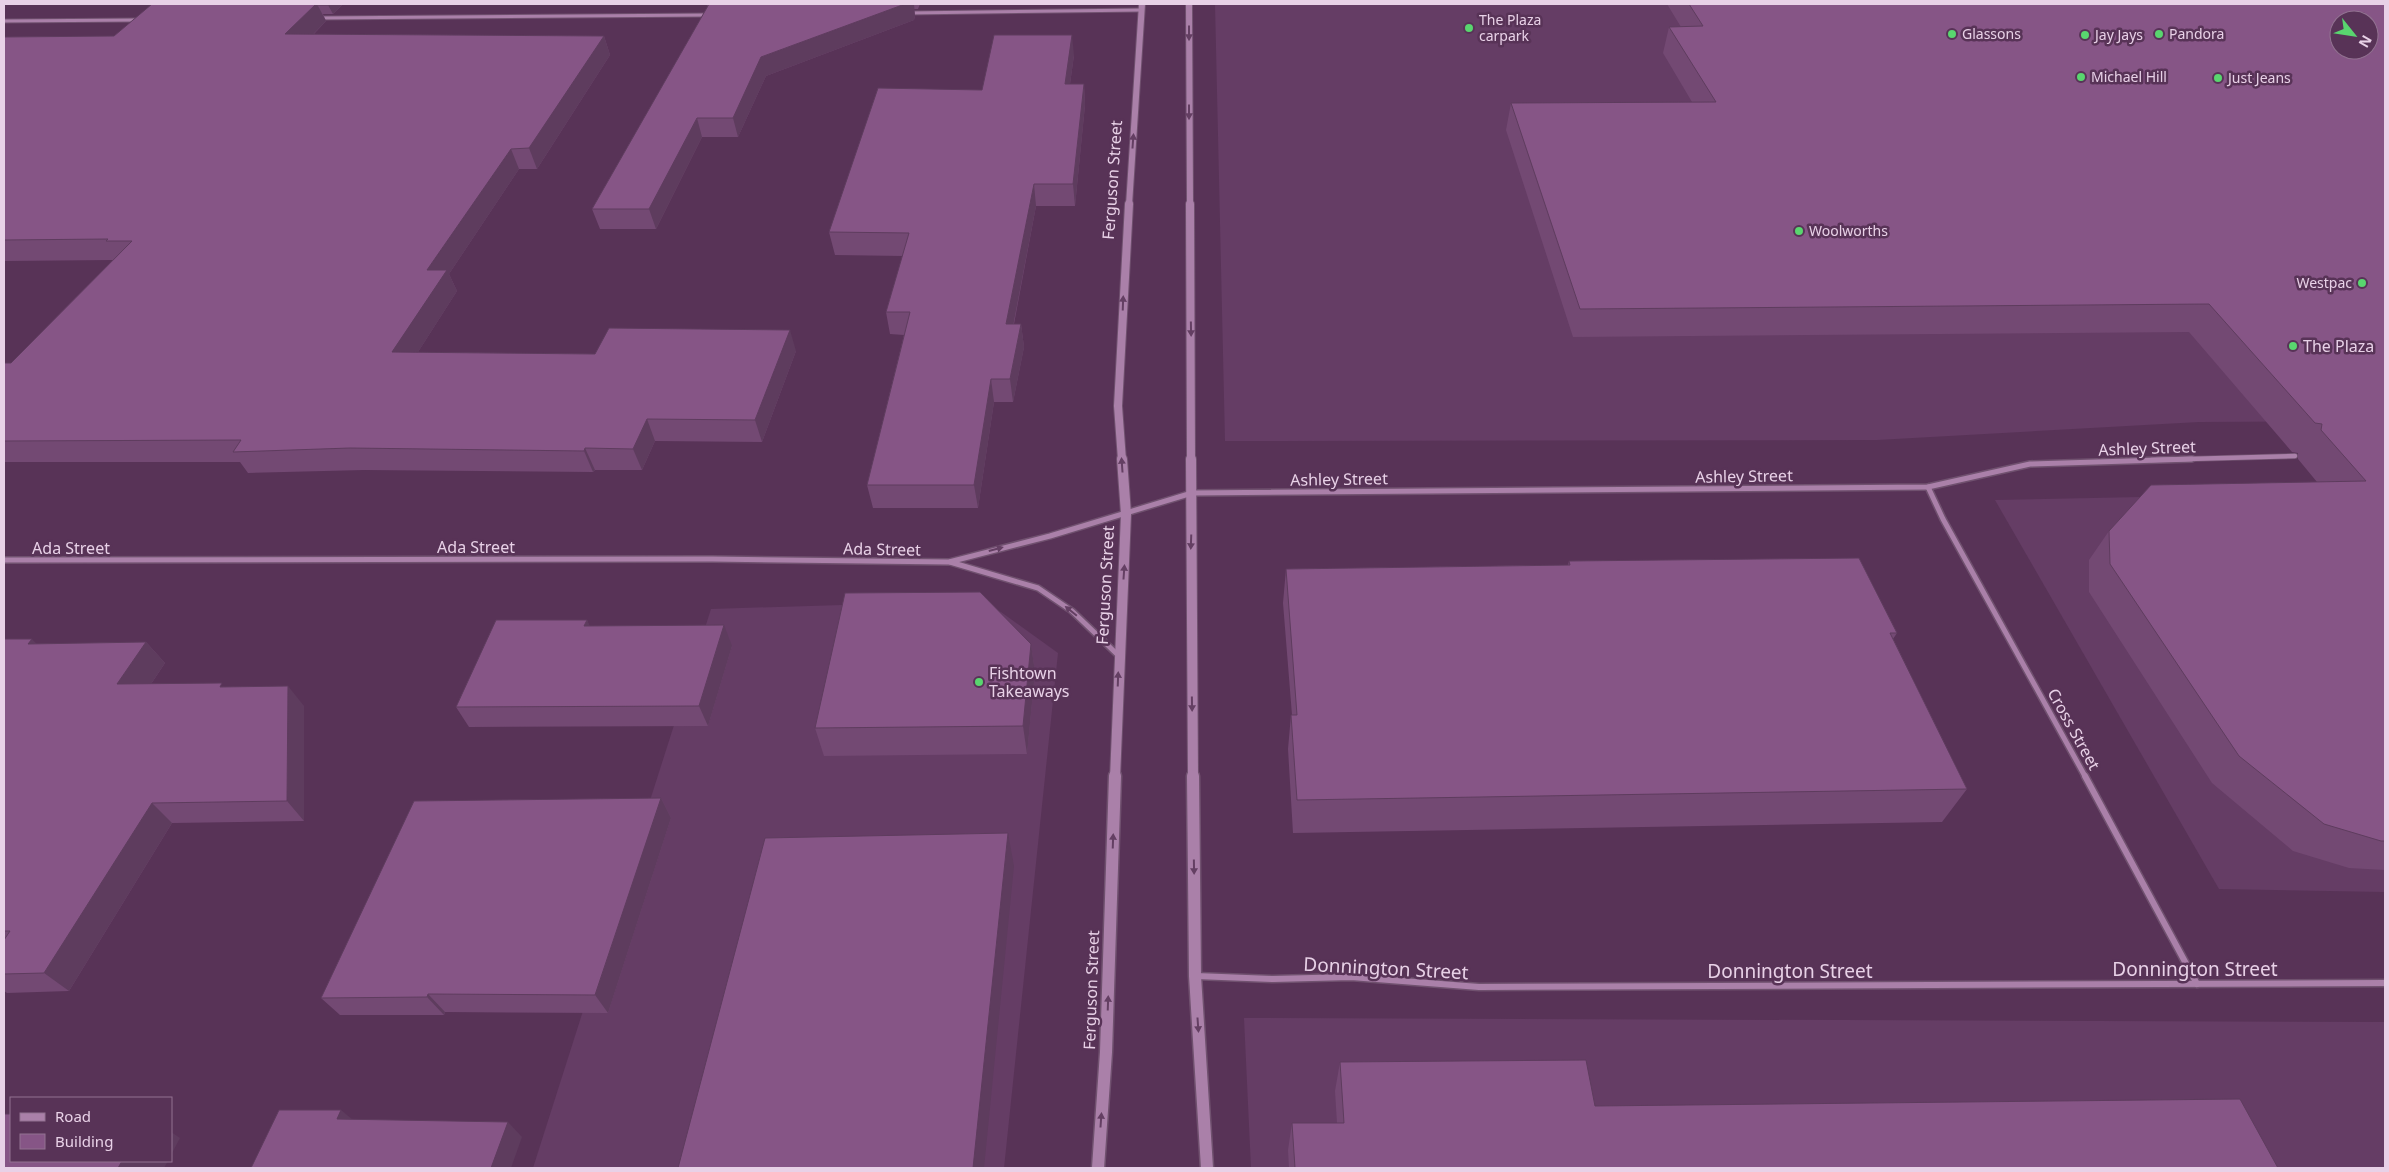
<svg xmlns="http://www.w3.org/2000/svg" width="2389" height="1172" font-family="'Noto Sans',sans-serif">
<rect width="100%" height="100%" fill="#583357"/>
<!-- built -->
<g fill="#653d65" fill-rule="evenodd">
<path d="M1215,4H2385V421L2199,422L1877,440L1225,441ZM2339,20H2369V50H2339Z"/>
<path d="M2385,492V892L2219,889L1995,500Z"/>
<path d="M970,601L1001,612L1058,653L1004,1168H533L711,609Z"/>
<path d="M1244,1018L2385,1022V1168H1251Z"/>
</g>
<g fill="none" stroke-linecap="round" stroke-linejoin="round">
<defs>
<g id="minor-far3">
<path d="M909,13L1142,10"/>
<path d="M319,18L708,15"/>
<path d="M4,21L138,20"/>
</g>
<path id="minor-far2" d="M2151,460L2295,456"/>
<g id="minor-far1">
<path d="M1928,487L1943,519L2086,778"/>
<path d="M4,560L712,559L949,562L1050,536L1192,493L1928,487L2030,464L2192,459"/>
<path d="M950,562L1038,588L1072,611L1119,656"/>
</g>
<g id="minor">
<path d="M2085,776L2197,984"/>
<path d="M1196,976L1273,979L1351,977L1479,987L2385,983"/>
</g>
<g id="secondary-far3">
<path d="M1189,4L1190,205"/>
<path d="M1129,205L1142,4"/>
</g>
<g id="secondary-far2">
<path d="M1190,204L1191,460"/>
<path d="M1122,460L1118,406L1129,204"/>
</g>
<g id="secondary-far1">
<path d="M1191,459L1193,778"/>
<path d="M1115,778L1126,514L1122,459"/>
</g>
<g id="secondary">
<path d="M1193,776L1195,976L1207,1168"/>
<path d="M1098,1168L1106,1052L1115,776"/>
</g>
</defs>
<!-- minor-far3 casing -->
<use href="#minor-far3" stroke="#70516f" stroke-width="5"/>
<!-- minor-far2 casing -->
<use href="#minor-far2" stroke="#70516f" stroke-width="6"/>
<!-- minor-far1 casing -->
<use href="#minor-far1" stroke="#70516f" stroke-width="8"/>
<!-- minor casing -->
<use href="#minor" stroke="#70516f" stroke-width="9"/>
<!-- secondary-far3 casing -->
<use href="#secondary-far3" stroke="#70516f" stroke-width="8"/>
<!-- secondary-far2 casing -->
<use href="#secondary-far2" stroke="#70516f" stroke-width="10"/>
<!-- secondary-far1 casing -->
<use href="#secondary-far1" stroke="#70516f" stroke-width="12"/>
<!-- secondary casing -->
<use href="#secondary" stroke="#70516f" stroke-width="15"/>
<!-- minor-far3 -->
<use href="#minor-far3" stroke="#aa80a9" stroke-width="3"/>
<!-- minor-far2 -->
<use href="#minor-far2" stroke="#aa80a9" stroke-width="4.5"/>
<!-- minor-far1 -->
<use href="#minor-far1" stroke="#aa80a9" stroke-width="5"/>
<!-- minor -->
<use href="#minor" stroke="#aa80a9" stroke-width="6"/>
<!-- secondary-far3 -->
<use href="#secondary-far3" stroke="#aa80a9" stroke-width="6"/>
<!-- secondary-far2 -->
<use href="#secondary-far2" stroke="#aa80a9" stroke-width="8"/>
<!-- secondary-far1 -->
<use href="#secondary-far1" stroke="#aa80a9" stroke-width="10"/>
<!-- secondary -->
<use href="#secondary" stroke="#aa80a9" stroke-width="12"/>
</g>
<!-- wall -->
<g fill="#734973">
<path d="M169,4H343L333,14H323L326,21L314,34L604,36L610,55L537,169H519L449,274L457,291L418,352L595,354L796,351L762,442L655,441L642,470H595L593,472L364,470L248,473L240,462H4V363H11L113,260L4,261V37L114,36Z"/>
<path d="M705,4H920L918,9H914L915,16L914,20L766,76L738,137H702L656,229H600L592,209L708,6Z"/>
<path d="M1667,4H2385V870L2349,868L2293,851L2212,783L2089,592V560L2109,531L2317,482L2298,459V453L2292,452L2189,332L1573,337L1506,130L1511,103L1692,102L1663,53L1669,27H1681Z"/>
<path d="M1074,55L1070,84H1084L1085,105L1075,206H1036L1014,324H1021L1024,347L1013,402H994L978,508H873L867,485L904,335L890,334L886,312L903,256L835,255L829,232Z"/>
<path d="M1569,561L1897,633L1893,639L1967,789L1942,822L1293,833L1288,749L1291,715H1292L1283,603L1286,569L1568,565Z"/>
<path d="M587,620L589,626L732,646L708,726L469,727L456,707Z"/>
<path d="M4,639L36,644L146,642L165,663L151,684L226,687L304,706V821L172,823L69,991L7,993L4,991Z"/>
<path d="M1031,644L1035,672L1027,754L824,756L815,728Z"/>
<path d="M661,798L671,818L608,1013L445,1012L444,1015H340L321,998Z"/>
<path d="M1340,1062L1595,1106L2278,1168H1289L1288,1150L1292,1123H1337L1335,1091Z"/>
</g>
<!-- shaded-wall -->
<g fill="#5e3c5e">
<path d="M316,4H317L326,21L295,53L285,34Z"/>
<path d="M329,4H343L333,14L328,5Z"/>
<path d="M905,4H914L915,16L914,20L766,76L738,137L733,118L761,57Z"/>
<path d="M1072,35L1074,55L1067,105L1065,84Z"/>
<path d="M604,36L610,55L537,169L529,148Z"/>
<path d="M1084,84L1085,105L1075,206L1073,184Z"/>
<path d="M697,118L702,137L656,229L649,209Z"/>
<path d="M511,149L519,169L449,274L457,291L404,374L392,352L427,270Z"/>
<path d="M1034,184L1036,206L1009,347L1006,324Z"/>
<path d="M1021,324L1024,347L1013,402L1010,379Z"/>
<path d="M790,330L796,351L762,442L755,420Z"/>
<path d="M991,379L994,402L978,508L974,485Z"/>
<path d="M647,419L655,441L642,470L633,449Z"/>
<path d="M585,448L595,470L593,472L584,451Z"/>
<path d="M587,620L597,641L584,626Z"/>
<path d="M724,625L732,646L708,726L699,706Z"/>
<path d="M32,639L52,660L28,644Z"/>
<path d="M146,642L165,663L137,705L117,684Z"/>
<path d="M1031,644L1035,672L1027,754L1023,726Z"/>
<path d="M288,686L304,706V821L287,801Z"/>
<path d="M661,798L671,818L608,1013L595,995Z"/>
<path d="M152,803L172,823L69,991L44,973Z"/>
<path d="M1008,833L1014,866L984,1168H973Z"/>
<path d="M428,994L445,1012L444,1015L427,997Z"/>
<path d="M341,1110L359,1125L337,1119Z"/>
<path d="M508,1122L522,1137L511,1168H491Z"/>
<path d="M171,1132L180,1138L171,1155Z"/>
<path d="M122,1161H168L164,1168H118Z"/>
</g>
<!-- building -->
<g fill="#865586" stroke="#5e3c5e" fill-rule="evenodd">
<path d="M152,4H316L285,34L604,36L529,148L511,149L427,270H447L392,352L595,354L609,328L790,330L755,420L647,419L633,449L585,448L584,451L350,448L233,452L241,440L4,441V363H11L132,241H106L108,239L4,240V37L114,36Z"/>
<path d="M317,4H329L328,5H318Z"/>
<path d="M709,4H905L761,57L733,118H697L649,209H592Z"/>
<path d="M1689,4H2385V841H2381L2324,824L2239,756L2110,564L2109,531L2151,485L2366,481L2321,430L2322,424L2315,423L2209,304L1580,309L1511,103L1716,102L1669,27L1703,26ZM2339,20H2369V50H2339Z"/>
<path d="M994,35H1072L1065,84H1084L1073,184H1034L1006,324H1021L1010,379H991L974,485H867L910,312H886L909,233L829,232L878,88L982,90Z"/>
<path d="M1859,558L1897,633H1890L1967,789L1297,800L1291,715H1297L1286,569L1570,565L1569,561Z"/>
<path d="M980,592L1031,644L1023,726L815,728L845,593Z"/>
<path d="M496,620H587L584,626L724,625L699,706L456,707Z"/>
<path d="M4,639H32L28,644L146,642L117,684L222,683L220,687L288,686L287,801L152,803L44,973L4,974V940L10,931H4Z"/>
<path d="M661,798L595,995L428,994L427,997L321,998L414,801Z"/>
<path d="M1008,833L973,1168H678L765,838Z"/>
<path d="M1586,1060L1595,1106L2240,1099L2278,1168H1295L1292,1123H1344L1340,1062Z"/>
<path d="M279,1110H341L337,1119L508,1122L491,1168H251Z"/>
<path d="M4,1114H11V1161H122L118,1168H4Z"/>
</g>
<!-- one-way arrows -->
<defs><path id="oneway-solid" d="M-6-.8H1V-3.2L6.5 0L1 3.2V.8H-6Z" transform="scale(1.25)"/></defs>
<g fill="#643f63">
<use href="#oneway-solid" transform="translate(1189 33) rotate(90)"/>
<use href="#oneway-solid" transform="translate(1189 112) rotate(90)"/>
<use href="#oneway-solid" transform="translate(1133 141) rotate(-86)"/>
<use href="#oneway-solid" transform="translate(1123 303) rotate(-88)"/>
<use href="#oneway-solid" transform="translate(1191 329) rotate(89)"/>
<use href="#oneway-solid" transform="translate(1122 465) rotate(-94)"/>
<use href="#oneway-solid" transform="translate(1191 542) rotate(92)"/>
<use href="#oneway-solid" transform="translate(996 549) rotate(-15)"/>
<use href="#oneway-solid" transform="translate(1124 572) rotate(-86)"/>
<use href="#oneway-solid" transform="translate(1071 611) rotate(-141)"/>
<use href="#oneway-solid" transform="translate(1118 679) rotate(-88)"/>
<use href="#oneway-solid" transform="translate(1192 704) rotate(89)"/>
<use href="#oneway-solid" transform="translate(1113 841) rotate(-88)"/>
<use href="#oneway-solid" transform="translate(1194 867) rotate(89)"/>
<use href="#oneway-solid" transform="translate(1108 1003) rotate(-88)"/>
<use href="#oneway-solid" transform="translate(1198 1025) rotate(86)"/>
<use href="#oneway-solid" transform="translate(1101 1120) rotate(-86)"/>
</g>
<!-- markers -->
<g fill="#59d56f" stroke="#583357" stroke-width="2">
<circle cx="1469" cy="28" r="5"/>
<circle cx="1952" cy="34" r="5"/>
<circle cx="2159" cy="34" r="5"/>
<circle cx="2085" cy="35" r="5"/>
<circle cx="2081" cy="77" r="5"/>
<circle cx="2218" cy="78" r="5"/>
<circle cx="1799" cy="231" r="5"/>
<circle cx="2362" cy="283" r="5"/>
<circle cx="2293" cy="346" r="5"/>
<circle cx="979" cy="682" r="5"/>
</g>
<g text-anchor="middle" stroke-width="5" stroke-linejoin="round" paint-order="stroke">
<!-- far-poi labels -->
<g font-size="14" fill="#e8d1e7" stroke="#583357" text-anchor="start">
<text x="1479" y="25">The Plaza<tspan x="1479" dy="16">carpark</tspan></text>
<text x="1962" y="39">Glassons</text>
<text x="2169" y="39">Pandora</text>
<text x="2095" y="40">Jay Jays</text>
<text x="2091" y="82">Michael Hill</text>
<text x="2228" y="83">Just Jeans</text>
<text x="1809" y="236">Woolworths</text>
<text x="2352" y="288" text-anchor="end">Westpac</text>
</g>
<!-- street labels -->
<g font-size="16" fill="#e8d1e7" stroke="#583357">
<text transform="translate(1112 180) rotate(-86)" y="6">Ferguson Street</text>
<text transform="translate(2147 448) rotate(-2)" y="6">Ashley Street</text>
<text transform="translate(1744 476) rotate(-1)" y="6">Ashley Street</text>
<text transform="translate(1339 479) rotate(-1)" y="6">Ashley Street</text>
<text x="476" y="553">Ada Street</text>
<text x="71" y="554">Ada Street</text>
<text transform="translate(882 549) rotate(1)" y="6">Ada Street</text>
<text transform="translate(1105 585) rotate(-87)" y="6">Ferguson Street</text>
<text transform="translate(2074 729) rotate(61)" y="6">Cross Street</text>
<text transform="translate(1091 990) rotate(-88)" y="6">Ferguson Street</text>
</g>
<!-- poi labels -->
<g font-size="16" fill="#e8d1e7" stroke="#583357" text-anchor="start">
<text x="2303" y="352">The Plaza</text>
<text x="989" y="679">Fishtown<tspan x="989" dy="18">Takeaways</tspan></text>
</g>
<!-- near-street labels -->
<g font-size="19" fill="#e8d1e7" stroke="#583357">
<text transform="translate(1386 968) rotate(3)" y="7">Donnington Street</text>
<text x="2195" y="976">Donnington Street</text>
<text x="1790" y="978">Donnington Street</text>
</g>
</g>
<!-- border -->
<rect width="2389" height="1172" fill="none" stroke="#e8d1e7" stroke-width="10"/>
<!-- legend -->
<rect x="10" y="1097" width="162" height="65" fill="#583357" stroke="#927291"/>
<rect x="20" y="1113" width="25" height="8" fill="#aa80a9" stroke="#927291"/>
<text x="55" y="1122" font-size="15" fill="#e8d1e7">Road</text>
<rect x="20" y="1134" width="25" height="15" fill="#865586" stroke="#927291"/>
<text x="55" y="1147" font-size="15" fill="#e8d1e7">Building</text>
<!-- north arrow -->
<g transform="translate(2354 35) rotate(120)"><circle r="24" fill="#583357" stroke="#927291"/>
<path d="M0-4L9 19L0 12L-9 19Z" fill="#59d56f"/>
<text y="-8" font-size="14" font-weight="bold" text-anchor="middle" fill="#e8d1e7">N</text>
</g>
</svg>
